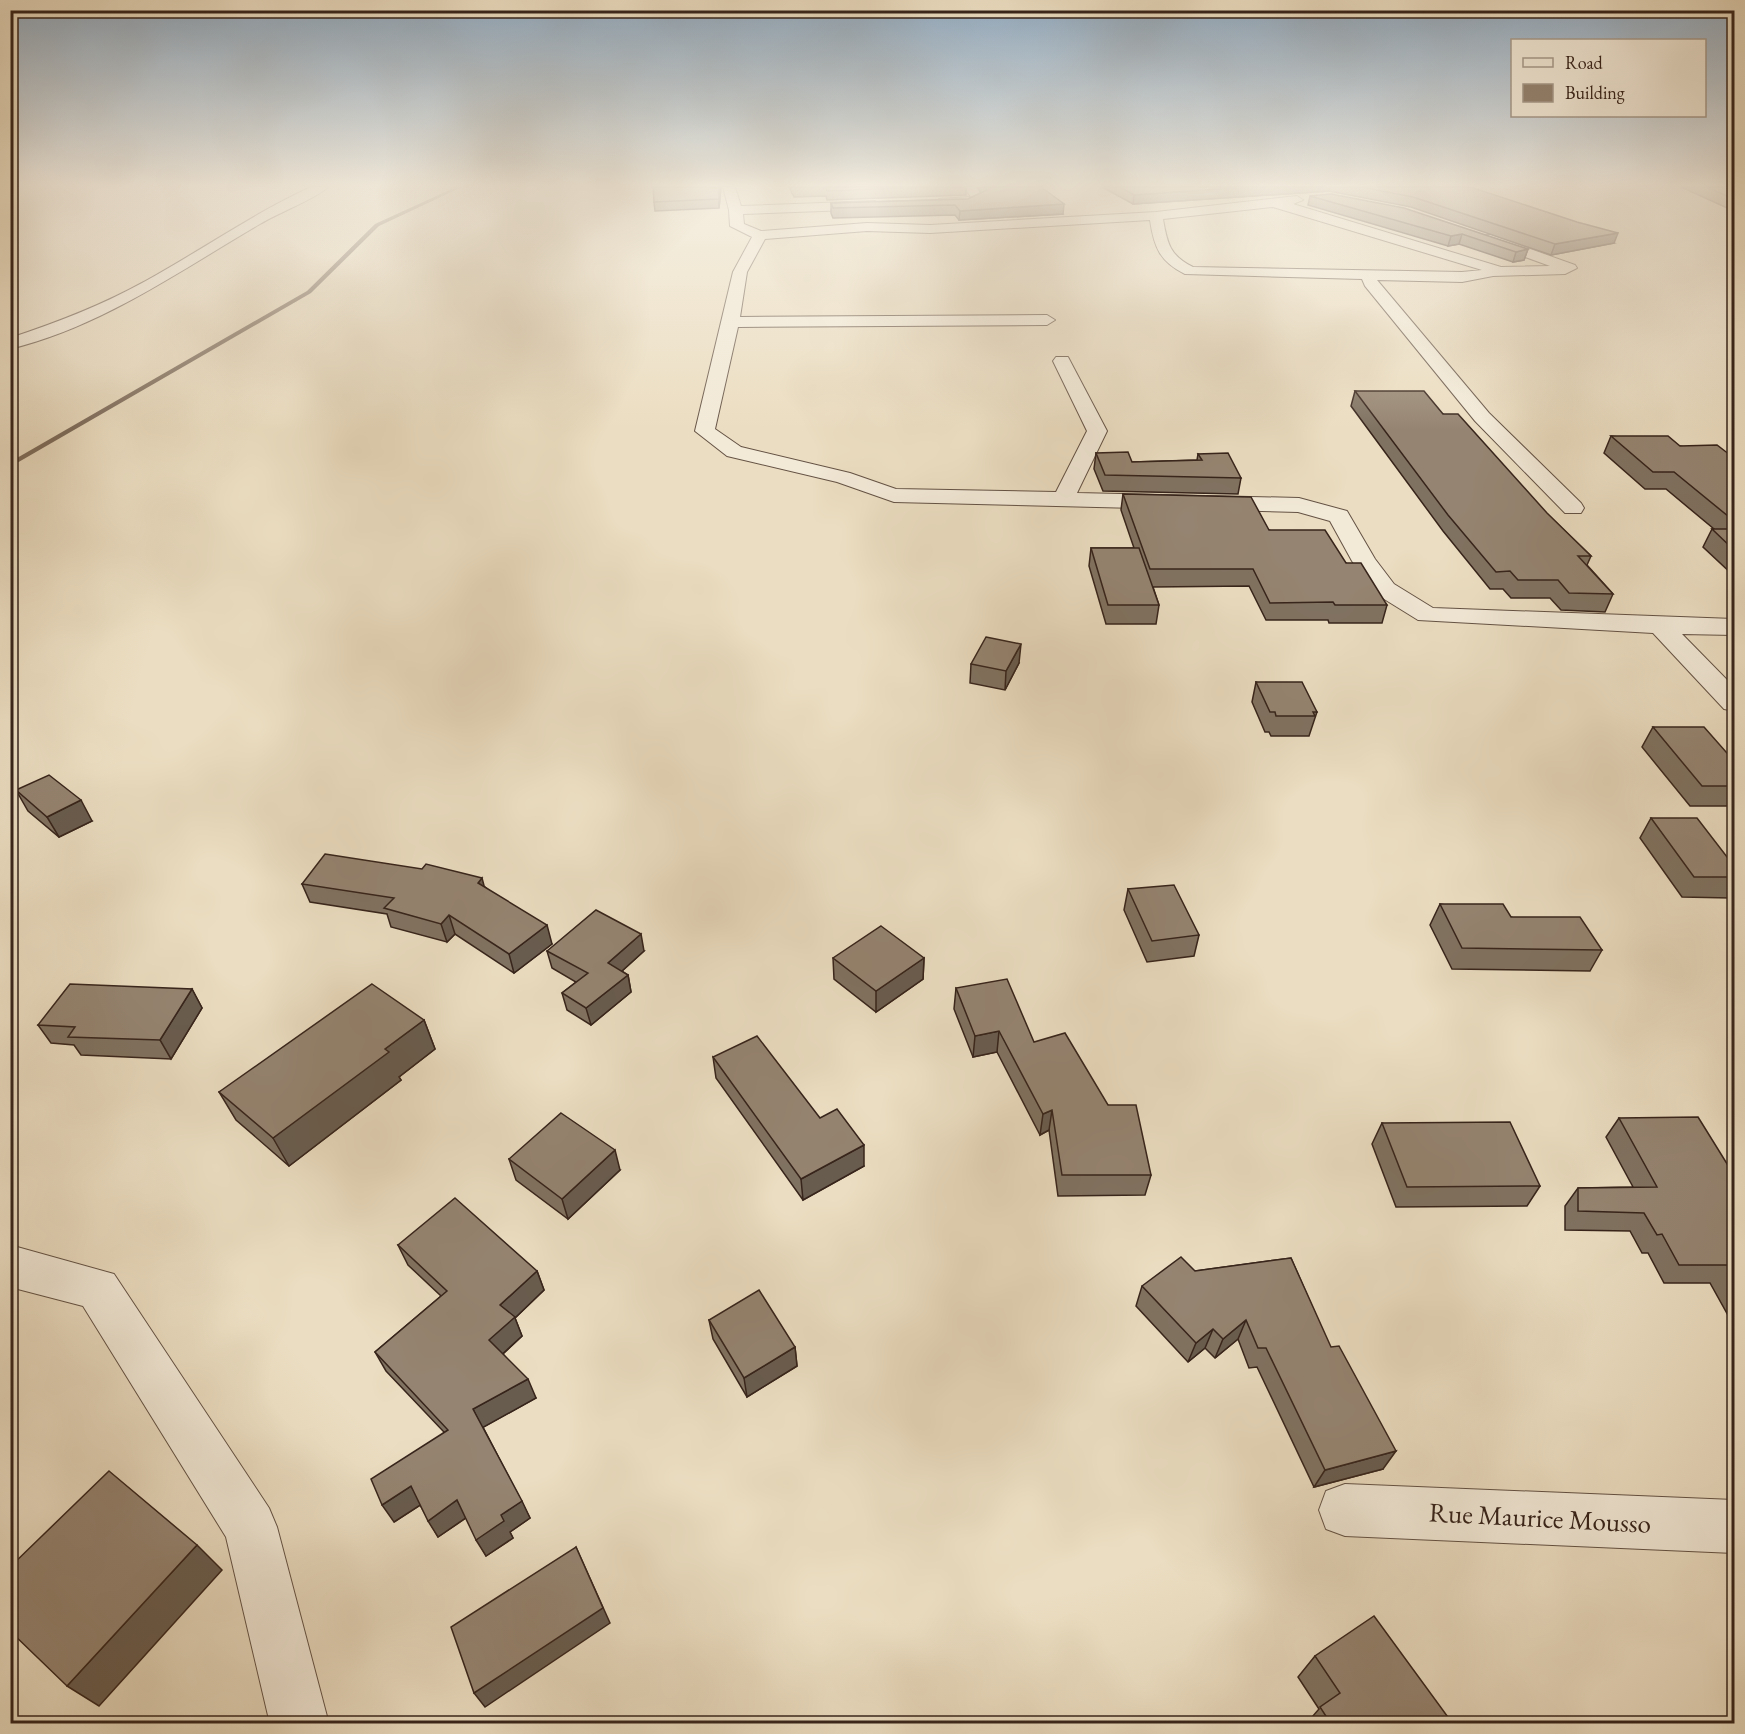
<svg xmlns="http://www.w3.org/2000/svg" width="1745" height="1734" font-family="'EB Garamond',serif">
<rect width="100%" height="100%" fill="#ebddc1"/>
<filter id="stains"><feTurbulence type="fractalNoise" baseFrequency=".00333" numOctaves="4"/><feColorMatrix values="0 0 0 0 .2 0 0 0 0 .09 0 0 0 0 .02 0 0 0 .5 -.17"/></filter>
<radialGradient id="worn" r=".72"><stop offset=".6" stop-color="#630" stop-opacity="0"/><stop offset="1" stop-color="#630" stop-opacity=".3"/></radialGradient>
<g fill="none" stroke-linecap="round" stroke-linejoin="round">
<!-- stream -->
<path fill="#7e6d5d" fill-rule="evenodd" d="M456,187H462L379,226L311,293L10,467V462L307,291L375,224Z"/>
<defs>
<g id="minor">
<path d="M311,187H328C317,198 276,214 260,224C179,271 103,326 10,349V338C56,323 100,306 142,283C199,252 252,214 311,187Z"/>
<path d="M723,187H735L741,206L875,201L881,205L875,209L743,214L744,224L761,231L867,223L930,225L1156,212L1297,196L1303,200L1293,204L1501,267L1550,266L1481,241V235H1491L1575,265L1577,268L1565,274L1493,276L1462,282L1377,280L1489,413L1581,503L1584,508L1581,513H1565L1475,421L1365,286L1362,279L1185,274C1160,262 1154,247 1150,220L930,233L867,231L765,239L747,272L740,317L1047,315L1055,320L1047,325L738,327L715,429L741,447L850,473L896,489L1056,492L1087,431L1053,361L1056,357H1068L1107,431L1077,493L1299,498L1347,511L1375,559L1394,584L1433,608L1734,619V635L1682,634L1734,687V711L1724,709L1653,633L1418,620L1376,594L1352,561L1330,521L1298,512L894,502L837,482L727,456L695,431L733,272L752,237L730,226L729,210ZM1273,207L1482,270L1462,272L1193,267C1170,256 1167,243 1163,219Z"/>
<path d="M964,187H976L984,199C976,208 941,211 933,203L939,199L971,197Z"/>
<path d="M10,1245L114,1274L269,1508L277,1527L329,1724H270L226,1537L83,1306L10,1287Z"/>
<path d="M1345,1484L1734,1500V1553L1345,1536L1326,1529L1319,1510L1326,1491Z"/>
</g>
</defs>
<!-- minor casing -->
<use href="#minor" stroke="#645244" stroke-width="2"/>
<!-- minor -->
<use href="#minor" fill="#f2e9d7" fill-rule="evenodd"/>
</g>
<!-- wall -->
<g fill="#807261" stroke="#37241b" stroke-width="1.5">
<path d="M721,187L719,208L655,211L654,202Z"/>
<path d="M789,187H966V195L827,200L826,196L794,197Z"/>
<path d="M978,187H1041L1063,214L959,220L955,215L833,218L831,213V203L968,199L981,193Z"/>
<path d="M1102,187H1470L1614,243L1551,255L1411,207L1329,191L1133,204Z"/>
<path d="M1681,187H1734V211Z"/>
<path d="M1310,196L1528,249L1524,260L1513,262L1459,244L1448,246L1308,205Z"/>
<path d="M1355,391L1443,414L1591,556L1587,565L1613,594L1605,612L1561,610L1550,598H1511L1503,589H1490L1443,531L1351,406Z"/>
<path d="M1611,436L1680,446L1734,458V576L1703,547L1712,529H1714L1666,489H1645L1604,453Z"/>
<path d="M1096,453L1132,462L1197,460L1198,454L1241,478L1238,494L1103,491L1094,469Z"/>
<path d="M1123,494L1269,530L1346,563L1387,605L1382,623H1329L1328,620H1266L1249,586L1153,587L1159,605L1156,624H1106L1089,566L1091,548H1134L1121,510Z"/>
<path d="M1019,663L1005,690L970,683L971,664Z"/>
<path d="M1256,682L1317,712L1309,736H1271L1269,732H1265L1252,702Z"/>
<path d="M1653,727L1734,761V806H1690L1642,747Z"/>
<path d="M16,790L92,821L59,837L28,811Z"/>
<path d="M1651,818L1734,866V890L1730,898L1682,897L1640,838Z"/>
<path d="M302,884L485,887L552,944L514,973L455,934L447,942L391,927L387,914L310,902Z"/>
<path d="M1128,889L1199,935L1194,956L1147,962L1124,910Z"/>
<path d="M1440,904L1511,917L1602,950L1590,971L1452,969L1430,925Z"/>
<path d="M547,951H644L622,971L628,975L631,992L591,1025L567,1010L562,993L576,982L552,968Z"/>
<path d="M833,958H924L923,979L876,1012L834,979Z"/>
<path d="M956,988L1034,1042L1108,1105L1151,1175L1145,1195L1058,1196L1049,1130L1040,1135L997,1052L973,1057L954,1009Z"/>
<path d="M192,989L202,1008L171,1059L81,1055L74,1045L51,1043L38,1025Z"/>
<path d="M424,1020L435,1049L399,1077L401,1080L289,1166L236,1120L219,1092Z"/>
<path d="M713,1057L820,1118L864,1166L803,1200L716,1078Z"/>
<path d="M1619,1118L1734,1175V1326L1710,1283H1664L1648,1253H1642L1630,1231L1565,1230V1206L1578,1188L1633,1187L1606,1137Z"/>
<path d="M1382,1123L1540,1186L1527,1206L1396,1207L1372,1144Z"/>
<path d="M509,1159L620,1170L568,1219L516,1180Z"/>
<path d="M398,1245L537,1271L544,1290L515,1318L522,1336L503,1354L536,1398L483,1427L530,1518L510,1532L513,1538L486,1556L466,1518L438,1537L420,1505L394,1522L444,1432L386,1371L375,1352L441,1296L408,1265Z"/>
<path d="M1291,1258L1383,1469L1314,1487L1257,1367L1249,1368L1238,1339L1215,1358L1205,1348L1188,1362L1136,1306L1142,1286L1195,1271Z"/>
<path d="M709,1320L795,1347L797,1366L747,1397L713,1339Z"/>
<path d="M1315,1656L1453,1724H1306L1319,1709L1298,1677Z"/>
</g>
<!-- shaded-wall -->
<g fill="#685c4f" stroke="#37241b" stroke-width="1.5">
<path d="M719,187H721L719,208Z"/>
<path d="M1246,187H1330L1329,191L1133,204L1134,195Z"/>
<path d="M1064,204L1063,214L959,220L960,211Z"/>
<path d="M1618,233L1614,243L1551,255L1555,244Z"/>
<path d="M1462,234L1459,244L1448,246L1451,236Z"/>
<path d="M1528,249L1524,260L1513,262L1516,252Z"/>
<path d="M1021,644L1019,663L1005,690L1006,671Z"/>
<path d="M81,800L92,821L59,837L47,817Z"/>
<path d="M482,878L487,897L478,883Z"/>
<path d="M449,915L455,934L447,942L441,924Z"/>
<path d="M547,925L552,944L514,973L509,954Z"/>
<path d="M641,934L644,951L612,980L608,963Z"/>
<path d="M924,958L923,979L876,1012V991Z"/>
<path d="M628,975L631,992L591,1025L586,1008Z"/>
<path d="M192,989L202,1008L171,1059L160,1040Z"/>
<path d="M424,1020L435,1049L399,1077L401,1080L289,1166L273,1138L385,1049Z"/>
<path d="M999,1031L997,1052L973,1057L975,1036Z"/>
<path d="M1052,1110L1049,1130L1040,1135L1043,1114Z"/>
<path d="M864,1145V1166L803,1200L801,1179Z"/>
<path d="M615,1150L620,1170L568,1219L562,1199Z"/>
<path d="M537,1271L544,1290L515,1318L522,1336L497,1359L489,1340L500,1305Z"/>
<path d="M1246,1320L1238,1339L1215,1358L1223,1339Z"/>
<path d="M1213,1329L1205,1348L1188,1362L1196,1343Z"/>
<path d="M795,1347L797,1366L747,1397L744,1378Z"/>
<path d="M528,1379L536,1398L482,1428L473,1409Z"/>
<path d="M1396,1451L1383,1469L1314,1487L1325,1470Z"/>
<path d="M411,1486L422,1504L394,1522L382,1505Z"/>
<path d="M457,1500L467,1517L438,1537L428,1521Z"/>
<path d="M522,1501L530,1518L510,1532L513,1538L486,1556L476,1540L501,1515Z"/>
<path d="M197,1545L222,1570L99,1706L67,1686Z"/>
<path d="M576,1547L610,1623L485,1707L474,1693Z"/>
</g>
<!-- building -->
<g fill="#958471" stroke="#37241b" stroke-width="1.5">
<path d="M653,187H719V199L654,202Z"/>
<path d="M826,187H923L827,191Z"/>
<path d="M985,187H1041L1064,204L960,211L955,205L833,208L831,203L968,199L987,190Z"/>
<path d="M1120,187H1246L1134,195Z"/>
<path d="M1361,187H1470L1577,222L1618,233L1555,244L1413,197Z"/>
<path d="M1707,187H1734V199Z"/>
<path d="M1331,194L1404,208L1528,249L1516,252L1462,234L1451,236L1310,196Z"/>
<path d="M1355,391H1424L1443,414H1458L1547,513L1591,556H1578L1613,594L1569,593L1558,580H1518L1510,571L1496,572L1448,515Z"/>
<path d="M1611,436H1668L1680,446L1717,445L1734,458V521L1674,472H1653Z"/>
<path d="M1128,452L1132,462L1202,460L1198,454L1228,453L1241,478L1105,475L1096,453Z"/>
<path d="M1123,494L1251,497L1269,530H1325L1346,563H1361L1387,605H1335L1333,602L1270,603L1253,569H1150Z"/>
<path d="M1712,529H1734V550Z"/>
<path d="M1091,548H1139L1159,605H1108Z"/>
<path d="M986,637L1021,644L1006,671L971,664Z"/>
<path d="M1256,682H1302L1317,712H1313L1315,716H1276L1275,712H1270Z"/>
<path d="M1653,727H1704L1734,761V786H1702Z"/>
<path d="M49,775L81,800L47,817L16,790Z"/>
<path d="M1651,818H1697L1734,866V877H1694Z"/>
<path d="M325,854L422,869L426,864L482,878L478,883L547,925L509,954L449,915L441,924L384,908L394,898L302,884Z"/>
<path d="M1174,885L1199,935L1152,941L1128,889Z"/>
<path d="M1440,904H1503L1511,917H1580L1602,950L1462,948Z"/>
<path d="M596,910L641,934L608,963L628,975L586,1008L562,993L588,973L547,951Z"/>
<path d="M881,926L924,958L876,991L833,958Z"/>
<path d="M1007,979L1034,1042L1065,1033L1108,1105H1136L1151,1175H1062L1052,1110L1043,1114L999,1031L975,1036L956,988Z"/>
<path d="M70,984L192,989L160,1040L68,1037L75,1027L38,1025Z"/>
<path d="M372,984L424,1020L385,1049L389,1052L273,1138L219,1092Z"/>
<path d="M757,1036L820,1118L837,1109L864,1145L801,1179L713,1057Z"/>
<path d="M561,1113L615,1150L562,1199L509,1159Z"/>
<path d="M1698,1117L1734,1175V1278L1727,1265H1679L1662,1234L1657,1235L1644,1213L1578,1211V1188L1657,1187L1619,1118Z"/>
<path d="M1510,1122L1540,1186L1407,1187L1382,1123Z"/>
<path d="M455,1198L537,1271L500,1305L515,1317L489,1340L528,1379L473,1409L522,1501L501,1515L504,1521L476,1540L457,1500L428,1521L411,1486L382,1505L371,1479L448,1430L375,1352L447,1291L398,1245Z"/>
<path d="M1181,1257L1195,1271L1291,1258L1331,1347L1339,1346L1396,1451L1325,1470L1266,1348H1258L1246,1320L1223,1339L1213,1329L1196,1343L1142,1286Z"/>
<path d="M759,1290L795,1347L744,1378L709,1320Z"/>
<path d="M109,1471L197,1545L67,1686L10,1631V1567Z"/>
<path d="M576,1547L603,1608L474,1693L451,1627Z"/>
<path d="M1374,1616L1453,1724H1331L1320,1707L1340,1693L1315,1656Z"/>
</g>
<!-- sky -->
<linearGradient id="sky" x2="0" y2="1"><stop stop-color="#91abc2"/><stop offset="0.43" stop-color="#f6f0e3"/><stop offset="1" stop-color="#f6f0e3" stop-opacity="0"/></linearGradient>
<rect width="1745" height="430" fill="url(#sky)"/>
<g text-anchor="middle" stroke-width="4.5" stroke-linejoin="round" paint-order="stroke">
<!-- near-street labels -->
<g font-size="27" fill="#37241b" stroke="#f2e9d7">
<text transform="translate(1540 1518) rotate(3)" y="9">Rue Maurice Mousso</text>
</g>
</g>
<!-- margin -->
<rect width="1745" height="1734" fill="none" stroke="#ebddc1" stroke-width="36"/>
<rect x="12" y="12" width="1721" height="1710" fill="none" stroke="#37241b" stroke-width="3"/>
<rect x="18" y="18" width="1709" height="1698" fill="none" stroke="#37241b" stroke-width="1.5"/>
<!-- legend -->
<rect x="1511" y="39" width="195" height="78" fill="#f2e9d7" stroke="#a79a8c" stroke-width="1.5"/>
<rect x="1523" y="58" width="30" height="9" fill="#f2e9d7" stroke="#a79a8c" stroke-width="1.5"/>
<text x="1565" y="69" font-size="18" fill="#37241b">Road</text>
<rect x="1523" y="84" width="30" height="18" fill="#958471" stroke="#a79a8c" stroke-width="1.5"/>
<text x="1565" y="99" font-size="18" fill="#37241b">Building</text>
<rect width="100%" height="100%" filter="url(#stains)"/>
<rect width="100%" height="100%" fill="url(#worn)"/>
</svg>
